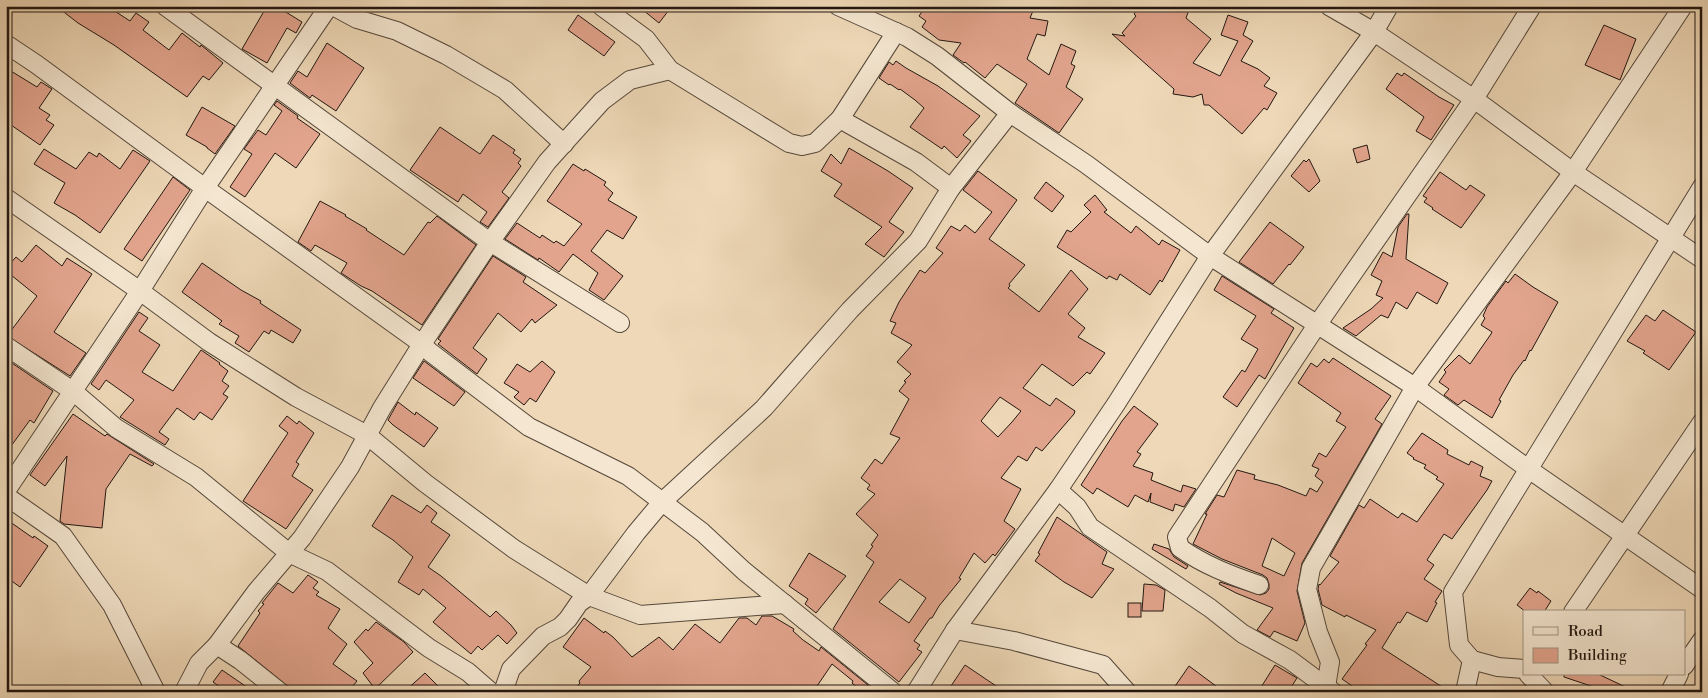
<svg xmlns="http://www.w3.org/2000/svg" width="1708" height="698" font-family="'Libre Bodoni',serif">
<rect width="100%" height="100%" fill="#eed8b7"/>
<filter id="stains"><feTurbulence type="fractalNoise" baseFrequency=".004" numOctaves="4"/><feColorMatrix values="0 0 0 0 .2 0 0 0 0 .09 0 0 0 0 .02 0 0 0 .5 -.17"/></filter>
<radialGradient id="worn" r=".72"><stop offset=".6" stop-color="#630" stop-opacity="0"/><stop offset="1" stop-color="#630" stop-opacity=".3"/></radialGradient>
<!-- building -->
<g fill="#e2a48d" stroke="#221711" fill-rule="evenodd">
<path d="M56,6H107L130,21L136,13L149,22L143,30L169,50L182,33L200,47L201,45L223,63L209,80L203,76L187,97L114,45L78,23Z"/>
<path d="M267,6H276L302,22L296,33L287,28L267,63L242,49Z"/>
<path d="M638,6H672L659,23Z"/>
<path d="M926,6H1035L1030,18L1048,21L1045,36L1037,34L1027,59L1049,75L1061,44L1076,51L1071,64L1075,66L1066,87L1083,99L1059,133L1015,103L1027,84L997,64L985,78L965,62L964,63L953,55L961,43L939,40L922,27L926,21L919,16Z"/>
<path d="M1140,6H1180L1189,10L1186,18L1211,39L1193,63L1220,76L1238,41L1221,35L1228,15L1248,22L1243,35L1253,41L1241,61L1258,69L1270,78L1264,86L1277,93L1267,110L1264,108L1242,134L1209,105H1204L1202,94L1193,97L1173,94L1174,89L1112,34L1125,36L1122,33L1136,16L1134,14Z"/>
<path d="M578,15L615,42L604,56L568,30Z"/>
<path d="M1604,25L1636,39L1620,80L1585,65Z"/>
<path d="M327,43L364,68L336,111L312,95L310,98L290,83L298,71L307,77Z"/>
<path d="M896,61L906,68L938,86L980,116L963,135L971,141L957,158L944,146L942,149L910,127L924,108L915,100L900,89L899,90L890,84L889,85L879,78L889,62L893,65Z"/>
<path d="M6,68L37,87L41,82L52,89L39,108L50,115L46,120L54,125L40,145L11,125L6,120Z"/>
<path d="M1397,73L1402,76L1404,73L1439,97L1454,105L1431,140L1416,131L1424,117L1386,89Z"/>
<path d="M277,101L298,116L297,118L320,134L296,168L275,153L245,197L230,187L252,154L244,149L258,130L266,135L282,111L274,105Z"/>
<path d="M202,107L235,126L215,154L207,148V147L186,135Z"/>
<path d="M440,127L480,154L493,135L515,150L513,153L521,159L518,163L521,166L502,192L509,198L488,227L480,222L487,212L463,194L458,202L410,170Z"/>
<path d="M1367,145L1370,159L1357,163L1353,149Z"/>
<path d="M849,148L888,171L913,188L889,222L904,232L884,257L865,244L882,227L834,196L842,184L821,171L831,154L841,164Z"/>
<path d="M44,149L76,169L89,152L97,157L99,153L120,169L133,150L150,161L100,233L75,215L54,203L65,183L34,164Z"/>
<path d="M1309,159L1320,181L1309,192L1291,176L1304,160L1306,162Z"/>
<path d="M573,164L584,171L585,169L606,182L604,185L613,193L608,200L637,217L623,239L607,230L591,251L623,276L604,300L589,290L598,273L573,254L559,272L539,258L538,260L505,239L517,223L540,238L542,235L554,243L556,241L564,246L582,224L547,201Z"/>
<path d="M978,171L1017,200L989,239L1025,265L1009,284L1010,286L1008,288L1039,312L1071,270L1088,289L1068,314L1085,328L1078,337L1105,353L1090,374L1087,372L1073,386L1042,364L1023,388L1050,406L1056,398L1075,411L1074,414L1042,451L1036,447L1027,461L1018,456L1001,478L1021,489L1004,521L1015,529L995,556L993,554L985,563L974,553L959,578L961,579L939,606L932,618H930L914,641L920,645L917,649L922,652L899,682L833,629L874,562L866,556L873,546L871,545L878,535L856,514L875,494L867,489L870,485L861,478L875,459L882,464L900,438L890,434L909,399L899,391L906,382L904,381L911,374L897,362L912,345L891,333L896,323L890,321L899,302L920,270L925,273L943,253L936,248L951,226L960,231L965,225L975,233L992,212L963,190ZM1000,397L1021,411L1012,422L998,437L981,421ZM900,579L926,598L909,623L879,602Z"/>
<path d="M1440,172L1466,190L1470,185L1485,195L1461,228L1432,209L1433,208L1424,202L1427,198L1423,196Z"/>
<path d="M173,177L190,190L142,261L124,249Z"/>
<path d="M1046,182L1064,196L1052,212L1034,198Z"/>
<path d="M1095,195L1107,210L1104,212L1131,233L1136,226L1159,245L1162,240L1180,250L1162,282L1160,280L1150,295L1120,274L1117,280L1109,276L1107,279L1057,247L1067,230L1071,232L1091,212L1084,205Z"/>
<path d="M320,201L346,215L345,216L367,229L366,230L404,255L428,222L430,223L437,216L476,245L422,325L372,291L361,286L341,273L347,263L315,245L311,251L298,242Z"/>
<path d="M1407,214H1409L1406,259L1448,283L1437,304L1417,292L1407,309L1396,302L1388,318L1381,315L1356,336L1343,328L1371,309L1383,298L1376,295L1382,281L1371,275L1383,252L1392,257L1398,227Z"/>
<path d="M1270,222L1304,247L1290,265L1289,264L1273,284L1239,262Z"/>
<path d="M36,245L62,266L67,258L92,274L54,332L86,353L70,376L7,336L37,296L6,271V268L16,257L22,262Z"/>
<path d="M493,256L526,277L523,282L557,305L535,323L532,319L521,332L498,313L473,348L487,359L477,374L438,344L441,341L438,339Z"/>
<path d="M202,263L241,290L261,301L260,303L301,330L293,343L271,330L269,334L264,331L249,352L235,343L239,336L219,324L222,321L182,292Z"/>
<path d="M1515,274L1533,287L1558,302L1531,351L1530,350L1525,361L1524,360L1513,375L1499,400L1501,401L1492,418L1464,400L1458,405L1444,395L1449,389L1439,382L1446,372L1444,370L1459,355L1470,364L1491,334L1492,332L1481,325L1485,318L1483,316L1487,307L1506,281L1508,283Z"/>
<path d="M1222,276L1274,309L1271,313L1294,328L1265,379L1259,375L1237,407L1223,397L1242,370L1245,372L1258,349L1241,339L1256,316L1214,290Z"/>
<path d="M1663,310L1696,332L1669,370L1643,353L1645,351L1627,341L1646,315L1655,321Z"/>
<path d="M139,312L148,318L139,331L160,345L142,372L173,391L201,350L220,363L219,364L228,371L222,381L229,386L223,394L228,397L212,420L200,412L194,420L177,408L159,432L169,439L165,445L120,417L134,400L106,380L99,390L91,384Z"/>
<path d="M1333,358L1391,396L1375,419L1382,424L1302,563L1297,591L1305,623L1297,641L1274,631L1270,637L1257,630L1273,608L1236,593L1219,584L1220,582L1260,595L1266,593L1269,589V584L1267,578L1263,575L1222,559L1193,544L1207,514H1205L1217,495L1224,497L1237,470L1255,475L1254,479L1278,485L1306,496L1310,488L1317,492L1323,482L1315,476L1319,469L1312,466L1319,453L1326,457L1346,427L1336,421L1341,413L1298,383L1311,363L1317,367L1324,359L1329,363ZM1272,538L1295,553L1284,576L1262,566Z"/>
<path d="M6,359L53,391L34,423L30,420L6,453Z"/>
<path d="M424,361L465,392L454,406L413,378Z"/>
<path d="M542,361L555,372L536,402L530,398L524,405L514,397L519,392L504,383L517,364L530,372Z"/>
<path d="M398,402L415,415L416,412L438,428L424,447L393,425L388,420Z"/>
<path d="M1134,406L1158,424L1137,452L1141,454L1133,466L1153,473L1151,480L1181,492L1183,485L1196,489L1184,507L1175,504L1173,511L1150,502L1151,493L1148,502L1135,495L1128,507L1097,488L1093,494L1081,485L1122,421Z"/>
<path d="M73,414L105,436L107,434L154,464L152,466L130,454L106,489L102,528L64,524L60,521L67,456L45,486L30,475Z"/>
<path d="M287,416L297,424L299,421L314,433L296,462L299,464L292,476L313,490L286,529L243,501L288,433L279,426Z"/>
<path d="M1422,433L1448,450L1447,454L1469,465L1471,461L1483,467L1480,476L1492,481L1487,490L1452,539L1444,534L1427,560L1434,565L1424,579L1442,591L1435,602L1437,603L1427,622L1407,612L1400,623L1398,622L1382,648L1450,692H1361L1342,679L1367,645L1365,644L1376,630L1346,615L1345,617L1322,605L1318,589L1319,584L1320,585L1339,562L1330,556L1359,505L1364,508L1370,499L1398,518L1402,513L1417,522L1444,484L1436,479L1438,477L1424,468L1426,465L1413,459L1414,458L1407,453Z"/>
<path d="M392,495L421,513L427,505L437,513L431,522L450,535L428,567L441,576L490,617L496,611L511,625L517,633L507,644L498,635L482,650L478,646L471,654L433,622L446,608L423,589L419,595L398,582L413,557L393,540L372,526Z"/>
<path d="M1057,517L1107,552L1102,564L1114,569L1092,598L1064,582L1035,561L1040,554L1038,553Z"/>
<path d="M6,519L33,538L34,536L48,546L20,587L6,577Z"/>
<path d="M1154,544L1169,549L1174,557L1188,566L1186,569L1152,549Z"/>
<path d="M809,553L846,576L816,613L805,604L808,599L789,586Z"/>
<path d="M308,575L318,582L313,588L319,592L316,595L340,609L328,628L347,644L333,664L357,681L348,692H295L238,646L260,613L258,611L264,604L262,603L278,583L293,593Z"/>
<path d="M1144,584L1156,585L1165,590L1163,611H1142Z"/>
<path d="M1530,588L1537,593L1538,591L1551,601L1544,612H1526L1517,605Z"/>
<rect x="1128" y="603" width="13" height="14"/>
<path d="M762,616H772L794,629L793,631L803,640L819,651L821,647L868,685L861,691L852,683L853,681L832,664L813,692H572L580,683L579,681L591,667L563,647L584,618L604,633L605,631L613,637L632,657L659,637L673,650L695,624L720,643L739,618H747L756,625Z"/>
<path d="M376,622L404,642L413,652L375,689L363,673L373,663L354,642L366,629L368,631Z"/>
<path d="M965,665L1005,692H947Z"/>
<path d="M1275,665L1297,678L1288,692H1258Z"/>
<path d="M1189,666L1224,692H1171Z"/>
<path d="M222,670L254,692H227L213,682Z"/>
<path d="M425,673L444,692H404Z"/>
<path d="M1564,674H1598L1634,691L1609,692L1564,677Z"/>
</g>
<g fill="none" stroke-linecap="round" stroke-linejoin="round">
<defs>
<g id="minor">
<path d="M165,6L490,242L620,323"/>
<path d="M333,6L357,19L397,31L446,55L505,90L564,144"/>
<path d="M601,6L646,39L670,70L789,143L802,146L815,143L840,119L916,162L951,188L1010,113"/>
<path d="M838,6L907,37L937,56L1010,113L1086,164L1210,256L1415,387L1527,468L1702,589"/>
<path d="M1329,6L1374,32L1474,99L1573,172L1702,259"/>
<path d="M6,44L36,64L205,188L422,344L430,352L529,427L628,476L702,532L744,571L893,692"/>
<path d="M840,119L896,32"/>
<path d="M6,198L140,291L209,342L296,397L367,435L425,483L514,549L589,596L640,615L785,604"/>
<path d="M6,346L74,392L116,428L196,477L289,553L327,571L429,648L468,672L491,692"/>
<path d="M1058,490L1077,507L1090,527L1210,608L1243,634L1290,660L1333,692"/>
<path d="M6,491L140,291L205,188L329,6"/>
<path d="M6,496L63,536L112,605L156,692"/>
<path d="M1259,585C1230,575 1204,565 1180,548L1177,537L1317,325L1474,99L1532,6"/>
<path d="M1573,612L1702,422"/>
<path d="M955,630L1014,641L1103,665L1127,692"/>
<path d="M217,645L256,592L302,538L350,467L382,408L422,344L490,242L547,162L602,101L630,80L670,70"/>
<path d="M1472,660L1498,667L1524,669"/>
<path d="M1684,666L1702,640"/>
<path d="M1528,674L1545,692"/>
<path d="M184,692L199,663L217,645L240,660L280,692"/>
<path d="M503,692L511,669L543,636L560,627L568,619L579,603L589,596L636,533L662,502L764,408L850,310L918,241L951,188"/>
<path d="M916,692L955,630L1058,490L1116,404L1210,256L1374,32L1389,6"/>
<path d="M1322,692L1326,687L1330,662L1318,632L1307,589L1311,568L1415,387L1573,172L1683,6"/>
<path d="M1465,692L1472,660L1459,645L1453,592L1702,187"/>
<path d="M1670,692L1679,674"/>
</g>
</defs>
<!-- minor casing -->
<use href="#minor" stroke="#55473a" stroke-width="20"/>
<!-- minor -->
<use href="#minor" stroke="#f4e6d0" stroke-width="18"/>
</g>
<!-- margin -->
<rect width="1708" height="698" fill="none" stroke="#eed8b7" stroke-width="25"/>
<rect x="8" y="8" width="1693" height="683" fill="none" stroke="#221711" stroke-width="2.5"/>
<rect x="12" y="12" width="1683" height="673" fill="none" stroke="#221711"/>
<!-- legend -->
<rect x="1523" y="610" width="162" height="65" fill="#f4e6d0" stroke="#a09384"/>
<rect x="1533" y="627" width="25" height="8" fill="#f4e6d0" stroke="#a09384"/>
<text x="1568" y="636" font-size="15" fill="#221711">Road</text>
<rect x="1533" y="648" width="25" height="15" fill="#e2a48d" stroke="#a09384"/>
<text x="1568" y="660" font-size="15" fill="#221711">Building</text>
<rect width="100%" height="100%" filter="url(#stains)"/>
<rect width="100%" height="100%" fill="url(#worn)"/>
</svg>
